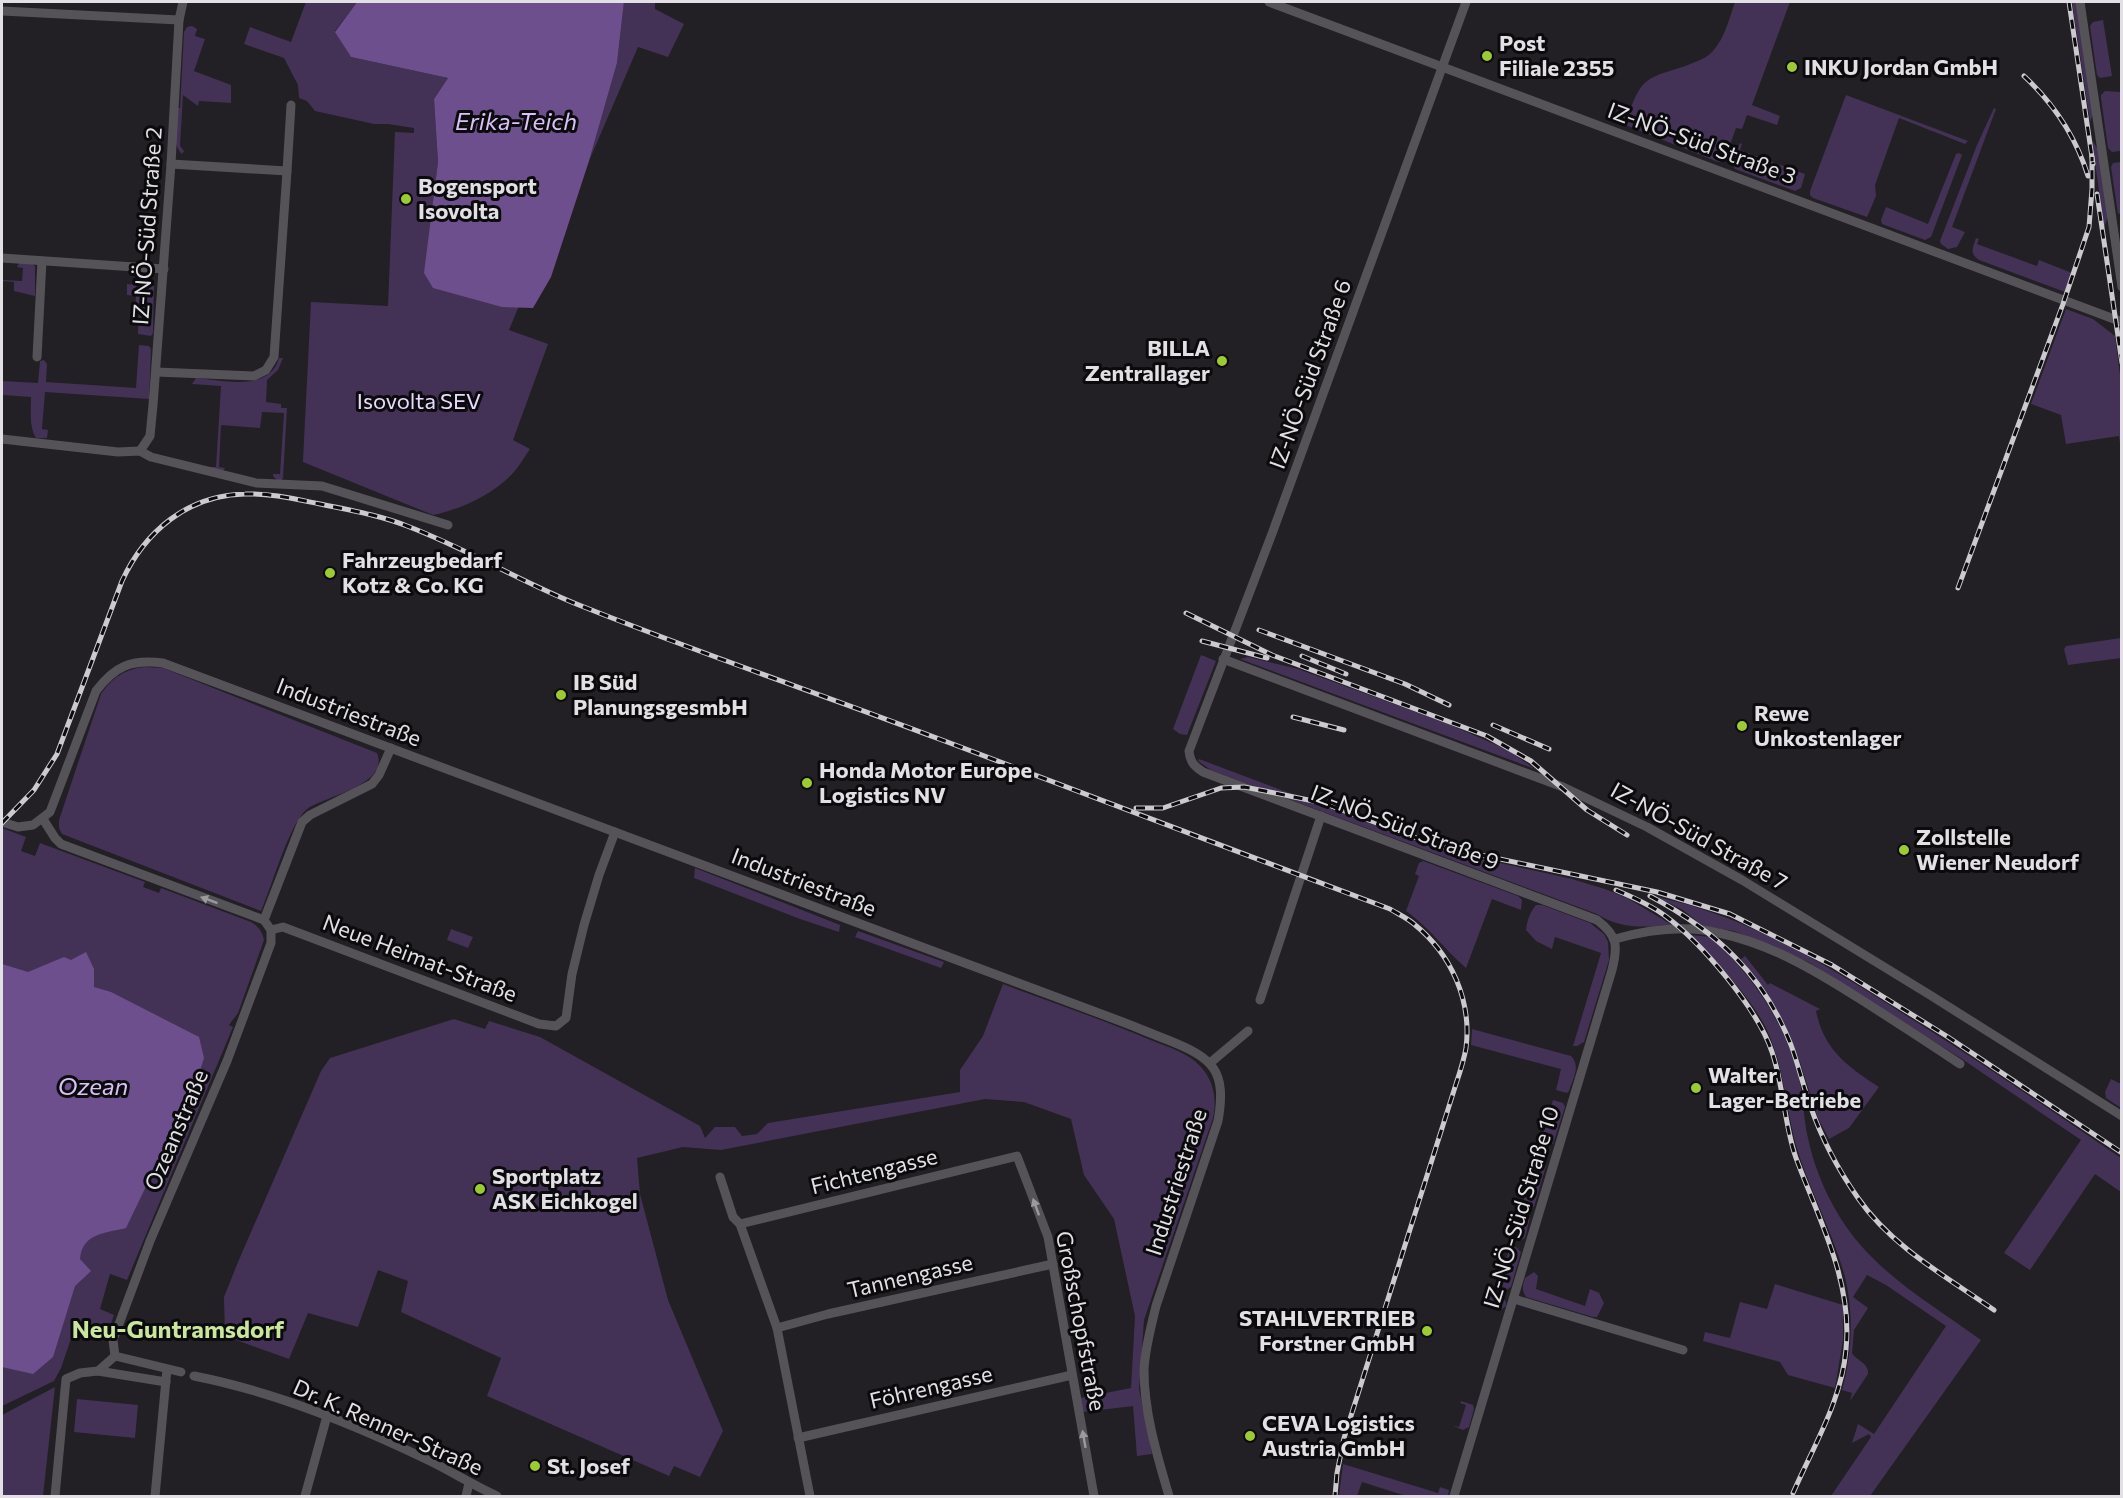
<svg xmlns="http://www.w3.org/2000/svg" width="2123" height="1498" font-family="Commissioner,sans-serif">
<rect width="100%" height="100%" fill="#221f25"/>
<!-- green -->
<g fill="#433256">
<path d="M306,2H357L335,31L351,57L448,78L434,99L438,162L431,220L546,241L509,330L548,344L513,440L530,449C525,456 520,465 514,472C494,494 462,509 433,515L303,462V460L311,302L388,306L395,132L414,133V128L388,124H374L315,111L307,101L299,98L298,85L284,58L244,44L250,27L291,42Z"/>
<path d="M624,2H655V9L684,24L668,57L638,47L589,161L617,63Z"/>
<path d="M1735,2H1790L1752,105L1780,116L1777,125L1747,115L1742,129L1736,128L1725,159L1722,162H1718L1623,124L1622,112L1629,114C1642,74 1651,78 1688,65C1697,61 1705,59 1712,52C1725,38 1729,19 1735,2Z"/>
<path d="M2072,2H2076L2093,114L2090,122Z"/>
<path d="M2103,20L2112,76L2100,78L2097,75L2090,26L2093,22Z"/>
<path d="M192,26L197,29L195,36L205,39L194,71L231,85V103L199,101L198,106L183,95L180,146L184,151L182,154C171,144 177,122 178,108H180L184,32L187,27Z"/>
<path d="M2105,91L2121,92L2120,151L2112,152L2108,148L2101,98V95Z"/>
<path d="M1846,95L1968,141L1965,144L1899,118L1875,185L1876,196L1867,217L1813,198L1810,195V191Z"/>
<path d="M1994,108L1996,109L1952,227L1965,232L1957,247L1948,249L1941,244L1940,241L1977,145Z"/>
<path d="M2092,140L2097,148L2108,217L2104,228Z"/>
<path d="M1740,143L1742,144L1740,150L1805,174L1801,188L1795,191L1735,169L1733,163Z"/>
<path d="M1959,153L1962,155L1931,237L1925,240L1882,224L1881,220L1886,207L1928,224L1956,154Z"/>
<path d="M2121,162V213L2118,214L2111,167L2113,163Z"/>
<path d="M1976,238L1979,239L1977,244L2037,266L2039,260L2072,273L2065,292L1979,260C1969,254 1973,247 1976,238Z"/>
<path d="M19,263L32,264L35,266V296L14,291V282L2,281V280L22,281L23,268L17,267Z"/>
<path d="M127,284L154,286L153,333L151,336L138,334L139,309L135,308L136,296L127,295Z"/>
<path d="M2066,309L2093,319L2115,336L2122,391L2121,452L2119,436L2066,444L2061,415L2031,404Z"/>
<path d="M139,345L149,346L151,349L149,399L45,392L42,429L48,430L47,438H36C29,428 31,409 31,397L3,395L2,381L38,383L40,361L44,360L47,364L46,382L136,388Z"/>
<path d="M279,358H283L278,370L267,380L266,402L281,404V408H287L283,478L281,481H278L273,476V474H280L284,413L262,412L260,428L221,425L219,467L225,468L223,471L211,469V467H216L221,386L192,384L196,378C222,380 269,393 279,358Z"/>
<path d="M2121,638V658L2068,665L2064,649L2066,646Z"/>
<path d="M1201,655L1216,661L1187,735L1180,734L1173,729Z"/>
<path d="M1248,657L1298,669L1446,723L1508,750L1535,769L1240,659Z"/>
<path d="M145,667L163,668L377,753C390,785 325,796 307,809C289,824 272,886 261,911L62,834L59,828V820L101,694C113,677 125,669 145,667Z"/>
<path d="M1199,759L1437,849L1572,879L1605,889L1627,898L1672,925C1643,927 1623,930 1597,914L1211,770L1198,761Z"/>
<path d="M2,828L26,837L21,851L35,856L40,843L145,882L143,887L159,893L161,888L251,922C259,927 262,931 264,940L238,1013L229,1025L233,1027L127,1280L110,1274L100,1309L114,1315L107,1335L76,1324L61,1368L54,1381L2,1406Z"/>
<path d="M1423,861L1518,896L1522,900L1521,910L1492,899L1466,968C1445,950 1429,927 1406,911L1419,876L1415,874L1419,863Z"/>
<path d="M695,868L840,925L839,932L800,919L694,878Z"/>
<path d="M1657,897C1747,916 1825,964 1902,1013C1976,1059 2049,1109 2121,1158V1192L2095,1174L2030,1270L2004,1253L2081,1140L1962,1059L1808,962L1734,931L1703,926L1683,910Z"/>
<path d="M1536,905H1542L1590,923L1604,934L1608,942L1609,960L1584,1042L1577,1046H1573L1601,953L1555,937L1552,949L1536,941L1526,930C1527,921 1530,912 1536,905Z"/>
<path d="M451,929L473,937L468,948L447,940Z"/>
<path d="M858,931L944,962L941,968L855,937Z"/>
<path d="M1690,935L1712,937C1754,979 1784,1020 1799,1079C1804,1098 1803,1118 1808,1138C1814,1168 1828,1200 1845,1225C1879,1275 1933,1305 1981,1340L1870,1496H1831L1871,1437L1869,1434L1852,1443L1858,1424L1874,1434L1946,1326L1886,1285L1867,1275L1853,1297L1868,1308L1854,1330L1852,1353C1857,1361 1869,1363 1868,1374L1850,1401L1852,1393L1842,1390C1852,1354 1854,1314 1845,1277C1833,1232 1809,1190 1796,1145C1785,1105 1784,1064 1765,1026C1747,992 1716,963 1690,935Z"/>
<path d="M1745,956L1768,985L1770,983L1820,1009L1816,1011C1824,1050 1847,1066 1879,1087L1849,1128L1829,1139L1817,1116L1800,1062L1780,1015L1761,985L1740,960Z"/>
<path d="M1003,984C1053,1003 1104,1020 1153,1041C1170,1048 1189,1053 1201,1067C1214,1081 1217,1100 1213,1118L1144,1320L1139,1389L1152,1454L1137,1456L1133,1406L1083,1412L1080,1398L1131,1388L1135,1316L1114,1219L1084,1175L1071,1119L1024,1102L985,1099L721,1150L683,1147L637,1158L640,1194L668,1300L723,1431L700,1477L674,1466L669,1476L487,1396L501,1358L401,1312L408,1281L378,1270L358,1327L308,1313L289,1359L225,1336L224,1297L238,1262L321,1071L330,1058L454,1019L485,1029L489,1021L540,1037L700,1126L705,1138L715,1127H735L742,1136L757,1134L768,1123L960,1092V1070L983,1036Z"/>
<path d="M1472,1029L1571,1056C1581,1066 1573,1079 1569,1091L1567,1093L1556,1090L1561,1069L1471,1045Z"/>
<path d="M2111,1079L2121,1084V1108L2106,1098L2105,1092Z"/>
<path d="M1553,1100L1563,1103L1565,1107L1553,1144L1541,1140Z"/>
<path d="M1534,1163L1546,1166L1534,1207L1523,1204Z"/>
<path d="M1518,1215L1530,1218L1525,1238L1521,1240L1512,1238Z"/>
<path d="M1510,1247H1516L1521,1252L1511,1287L1503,1292L1497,1288Z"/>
<path d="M1534,1272L1538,1276L1536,1289L1585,1306L1590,1289L1599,1293L1604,1303L1597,1317H1593L1526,1297C1521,1290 1523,1285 1525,1278Z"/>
<path d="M1775,1284L1843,1305V1340L1835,1388L1788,1375L1780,1362L1703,1341L1705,1332L1730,1338L1740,1302L1767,1309Z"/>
<path d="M1487,1293L1502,1297L1506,1302V1306L1502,1309L1484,1304Z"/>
<path d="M55,1387L43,1496H2V1415Z"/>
<path d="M77,1399L138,1405L135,1438L74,1432Z"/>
<path d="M1461,1401L1473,1405L1474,1409L1469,1427L1463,1430L1453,1426L1459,1427L1466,1405L1460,1403Z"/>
<path d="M1343,1464L1438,1493L1440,1487L1449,1490L1448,1496H1403V1495L1362,1482L1357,1496H1339Z"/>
</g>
<!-- water -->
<g fill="#6e4f8e">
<path d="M357,2H624L617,63L589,161L551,277L533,308L502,307L433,288L424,273L438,162L434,99L448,78L351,57L335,32Z"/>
<path d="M86,952L94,969V987L111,992L199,1037L204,1058L197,1080L126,1228C106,1233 82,1233 80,1259L91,1271L75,1286L53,1357L33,1374L2,1367V964L28,972L64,957L71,960Z"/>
</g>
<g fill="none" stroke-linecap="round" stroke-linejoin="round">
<!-- street -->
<g stroke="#555357" stroke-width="9">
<path d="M1269,2L2122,322"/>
<path d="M2080,2L2122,287"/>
<path d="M2,11L179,20"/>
<path d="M287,171L291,105"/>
<path d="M2,258L164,269"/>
<path d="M37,357L42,261"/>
<path d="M156,372L254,376L266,370L274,357L287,171L171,164"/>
<path d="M2,439L118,452L140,451L151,457L256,483L322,486L448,525"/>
<path d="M140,451L150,436L153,405L171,164L179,20L183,2"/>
<path d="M1223,659L1563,787L1647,827L1742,880L1930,995L2122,1116"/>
<path d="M43,819L55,838L61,844L264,920L271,930V943L227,1061L150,1241L113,1340L115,1356"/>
<path d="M2,822L18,827L33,825L50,812L96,691C115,666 131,659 163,663L1120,1021C1136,1027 1152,1034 1168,1040C1213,1058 1227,1070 1218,1121L1156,1306C1151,1327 1145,1348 1144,1370C1144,1413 1157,1455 1169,1496"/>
<path d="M264,920L302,822L310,815L372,784L379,775L391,748"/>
<path d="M271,930L283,927L539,1024L556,1026L566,1018L572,974L584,925L599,875L615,832"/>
<path d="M1615,939C1647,930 1686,925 1719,933C1771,944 1816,971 1860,999C1893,1020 1927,1042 1960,1064"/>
<path d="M1260,1000L1321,816"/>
<path d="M1210,1063L1248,1031"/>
<path d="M720,1177L733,1217L740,1224L777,1328L810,1496"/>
<path d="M740,1224L1017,1156L1048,1237L1094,1496"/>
<path d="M1514,1299L1683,1350"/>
<path d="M777,1328L828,1314L1053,1264"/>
<path d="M115,1356L181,1372"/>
<path d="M98,1371L166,1382"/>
<path d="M194,1376C276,1392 356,1425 432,1462C454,1473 475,1486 497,1496"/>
<path d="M798,1438L1072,1375"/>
<path d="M55,1496L66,1379L80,1373L98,1371L115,1356"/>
<path d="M155,1496L167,1369"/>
<path d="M305,1496L327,1416"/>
<path d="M466,1496L469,1483"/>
<path d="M1454,1496L1612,970C1618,946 1618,936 1597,920L1203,772C1194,766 1190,762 1189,751L1273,531L1466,2"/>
</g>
<defs>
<g id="rail">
<path d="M2069,2L2093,164"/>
<path d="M2024,76C2054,104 2076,137 2088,176"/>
<path d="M2097,194L2122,363"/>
<path d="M1958,588L2063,304L2089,227L2092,189V157"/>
<path d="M1186,613L1272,655L1487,736L1531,761L1587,810L1627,835"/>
<path d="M1259,630L1405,684L1449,705"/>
<path d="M1202,641L1267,658"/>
<path d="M1302,656L1346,674"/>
<path d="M1293,717L1344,730"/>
<path d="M1493,725L1549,749"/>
<path d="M1136,808H1163L1221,788L1244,787L1265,791L1323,803L1438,846L1657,892L1730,914L1832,965L1948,1037L2122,1153"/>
<path d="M2,823L34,790L57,754L122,581C145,531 188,495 245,494C270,493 295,499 320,504C349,510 379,515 407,526C468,549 524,584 584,607C702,654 823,695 942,740C1091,796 1240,853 1390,909C1398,914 1407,918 1414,924C1451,954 1472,1000 1466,1048C1464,1060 1460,1072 1456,1084L1344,1438L1337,1473L1335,1496"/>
<path d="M1616,890C1632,897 1649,904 1664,915C1701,942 1758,1009 1772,1052C1784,1087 1784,1124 1796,1158C1819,1220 1853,1282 1846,1349C1842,1400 1813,1447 1793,1493"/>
<path d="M1650,896C1716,931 1763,974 1791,1045C1798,1064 1803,1085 1810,1105C1821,1137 1839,1171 1858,1198C1892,1247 1947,1277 1994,1310"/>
</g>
</defs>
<!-- rail casing -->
<use href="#rail" stroke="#cccacf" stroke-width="5"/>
<!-- rail -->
<use href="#rail" stroke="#0b0a0c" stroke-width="3" stroke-dasharray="9" stroke-linecap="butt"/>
</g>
<!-- one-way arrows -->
<defs><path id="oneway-solid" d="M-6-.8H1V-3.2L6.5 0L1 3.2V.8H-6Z" transform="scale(1.5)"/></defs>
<g fill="#9c9a9e">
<use href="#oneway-solid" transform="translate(209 900) rotate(-160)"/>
<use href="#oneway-solid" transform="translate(1036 1207) rotate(-110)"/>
<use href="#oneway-solid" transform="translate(1084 1439) rotate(-100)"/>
</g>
<!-- markers -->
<g fill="#9cca32" stroke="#0b0a0c" stroke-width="2">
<circle cx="1487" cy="56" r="6"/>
<circle cx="1792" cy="67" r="6"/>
<circle cx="406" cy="199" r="6"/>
<circle cx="1222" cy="361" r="6"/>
<circle cx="330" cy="573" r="6"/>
<circle cx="561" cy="695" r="6"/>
<circle cx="1742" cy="726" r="6"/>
<circle cx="807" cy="783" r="6"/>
<circle cx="1904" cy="850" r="6"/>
<circle cx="1696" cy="1088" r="6"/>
<circle cx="480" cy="1189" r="6"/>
<circle cx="1427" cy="1331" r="6"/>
<circle cx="1250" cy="1436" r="6"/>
<circle cx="535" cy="1466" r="6"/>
</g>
<g text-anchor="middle" stroke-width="6" stroke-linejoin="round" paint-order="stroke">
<!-- poi labels -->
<g font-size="22" font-weight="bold" fill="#e2e0e5" stroke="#0b0a0c" text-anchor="start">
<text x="1499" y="51">Post<tspan x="1499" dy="25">Filiale 2355</tspan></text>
<text x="1804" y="75">INKU Jordan GmbH</text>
<text x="418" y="194">Bogensport<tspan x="418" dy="25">Isovolta</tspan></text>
<text x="1210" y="356" text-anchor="end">BILLA<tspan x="1210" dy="25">Zentrallager</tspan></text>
<text x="342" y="568">Fahrzeugbedarf<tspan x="342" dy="25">Kotz &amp; Co. KG</tspan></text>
<text x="573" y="690">IB Süd<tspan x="573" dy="25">PlanungsgesmbH</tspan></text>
<text x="1754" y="721">Rewe<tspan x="1754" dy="25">Unkostenlager</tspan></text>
<text x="819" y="778">Honda Motor Europe<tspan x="819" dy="25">Logistics NV</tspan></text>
<text x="1916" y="845">Zollstelle<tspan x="1916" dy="25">Wiener Neudorf</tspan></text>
<text x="1708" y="1083">Walter<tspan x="1708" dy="25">Lager-Betriebe</tspan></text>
<text x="492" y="1184">Sportplatz<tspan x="492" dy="25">ASK Eichkogel</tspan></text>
<text x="1415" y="1326" text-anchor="end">STAHLVERTRIEB<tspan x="1415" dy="25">Forstner GmbH</tspan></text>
<text x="1262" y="1431">CEVA Logistics<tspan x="1262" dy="25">Austria GmbH</tspan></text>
<text x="547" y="1474">St. Josef</text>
</g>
<!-- street labels -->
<g font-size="22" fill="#e2e0e5" stroke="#0b0a0c">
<text transform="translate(1702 143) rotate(20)" y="8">IZ-NÖ-Süd Straße 3</text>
<text transform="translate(147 226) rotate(-86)" y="8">IZ-NÖ-Süd Straße 2</text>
<text transform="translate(1310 374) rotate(-70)" y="8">IZ-NÖ-Süd Straße 6</text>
<text transform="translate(349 712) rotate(21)" y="8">Industriestraße</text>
<text transform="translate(1405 827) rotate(21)" y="8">IZ-NÖ-Süd Straße 9</text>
<text transform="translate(1699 836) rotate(29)" y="8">IZ-NÖ-Süd Straße 7</text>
<text transform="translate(804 882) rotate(21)" y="8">Industriestraße</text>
<text transform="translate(420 958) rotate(21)" y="8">Neue Heimat-Straße</text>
<text transform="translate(176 1130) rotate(-67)" y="8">Ozeanstraße</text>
<text transform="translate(874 1171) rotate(-14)" y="8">Fichtengasse</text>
<text transform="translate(1176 1182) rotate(-72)" y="8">Industriestraße</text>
<text transform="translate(1521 1207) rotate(-73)" y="8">IZ-NÖ-Süd Straße 10</text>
<text transform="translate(910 1276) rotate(-13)" y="8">Tannengasse</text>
<text transform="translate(1081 1321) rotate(79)" y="8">Großschopfstraße</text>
<text transform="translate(931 1387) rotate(-13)" y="8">Föhrengasse</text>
<text transform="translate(388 1427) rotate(24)" y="8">Dr. K. Renner-Straße</text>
</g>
<!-- park labels -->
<g font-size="22" fill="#e9d9fe" stroke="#0b0a0c">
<text x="419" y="409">Isovolta SEV</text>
</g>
<!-- water labels -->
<g font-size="24" font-style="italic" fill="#dac1f8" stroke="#0b0a0c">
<text x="516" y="130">Erika-Teich</text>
<text x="93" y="1095">Ozean</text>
</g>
<!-- neighbourhood labels -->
<g font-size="24" font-weight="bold" fill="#cae69d" stroke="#0b0a0c">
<text x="178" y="1338">Neu-Guntramsdorf</text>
</g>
</g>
<!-- border -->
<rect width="2123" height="1498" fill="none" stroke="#e2e0e5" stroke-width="6"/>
</svg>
